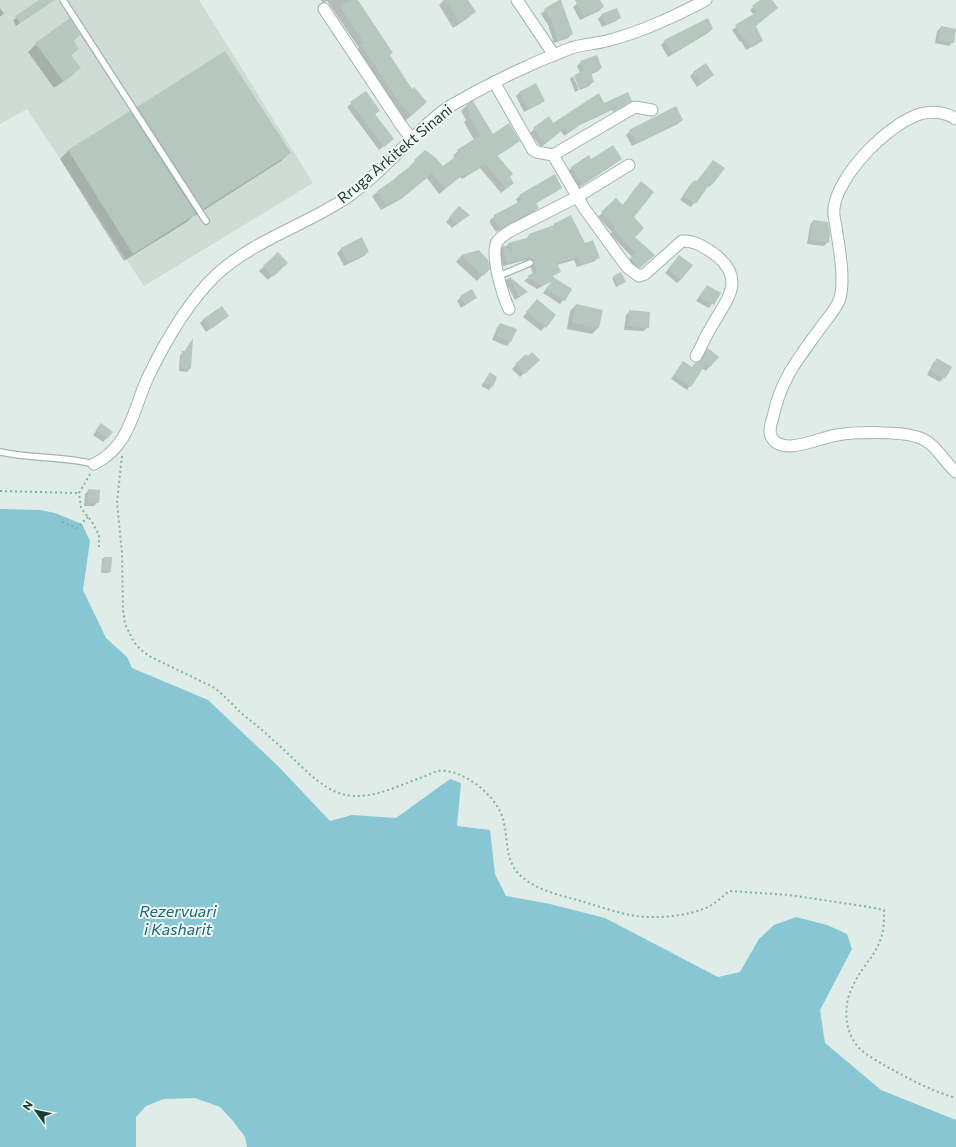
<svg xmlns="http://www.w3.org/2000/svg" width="956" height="1147" font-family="Commissioner,sans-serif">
<rect width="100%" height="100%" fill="#e0ece7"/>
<!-- built -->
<path fill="#cfdcd6" d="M0,0H199L313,183L144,286L27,109L0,124Z"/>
<!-- water -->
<path fill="#86c7d3" d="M0,509L40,510L55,513L82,524L90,541L83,590L106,638L127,657L132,668L208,700L278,766L330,821L352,815L396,818L450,779L461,783L457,826L490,830L495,874L506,896L550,904L605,918L718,977L740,972L759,939L774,925L796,917L827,925L847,934L852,949L820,1010L825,1043L881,1090L956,1120V1147H247L245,1137L233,1121L220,1107L195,1098L164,1099L146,1106L136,1117V1147H0Z"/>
<!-- shadow -->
<g fill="#0003">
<path d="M41,0H54L16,26L13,20Z"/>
<path d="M321,0H357L420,108L405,121L356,51L359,48L327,1L323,4Z"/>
<path d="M444,0H467L474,12L468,18L453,28L439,5Z"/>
<path d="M582,0H599L603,7L599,11L580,20L573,7Z"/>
<path d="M762,0H770L755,26L762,40L758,44L746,50L741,41L740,42L732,30L754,15L750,10Z"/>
<path d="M0,8L4,13L0,17Z"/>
<path d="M545,10L572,34L568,38L554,43L548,25L541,14Z"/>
<path d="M602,15L620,18L616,21L602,27L598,19Z"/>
<path d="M941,27L953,42L949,46L935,43L937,31Z"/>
<path d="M712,29L708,33L668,57L661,45L665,41Z"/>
<path d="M79,35L72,42L70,56L79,68L71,76L54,88L28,52L36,44Z"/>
<path d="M581,62L601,68L597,72L591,74L593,82L589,86L580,90L575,76H574L580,73L577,66Z"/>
<path d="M694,72L713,75L697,87L690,76Z"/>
<path d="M573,76L579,90L575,92L570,79Z"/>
<path d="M366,92L379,110L374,115L389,142L379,150L347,107Z"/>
<path d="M520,92L544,101L540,104L524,112L516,96Z"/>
<path d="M631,101L627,104L613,112L612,110L580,125L564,136L561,131L541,147L530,133L548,118L553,124Z"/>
<path d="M473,103L492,135L518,140L513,146L497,156L513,183L501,193L480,168L462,179L460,177L439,194L427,178L401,199L381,210L372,196L411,167L410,166L415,161L443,168L455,159L453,156L458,151L474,140L464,122L466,120L461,111L466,106Z"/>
<path d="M138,107L289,153L281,161L195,216L194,215L187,222L124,261L60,159L68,151L130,113L131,114Z"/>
<path d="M682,120L678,124L632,146L626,135L630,131Z"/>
<path d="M713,161V183L709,187L707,186L691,207L680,200L690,185L696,182Z"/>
<path d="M616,163L578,188L568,171L572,167Z"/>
<path d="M637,186L633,217L634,237L653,255L636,271L627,262L632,257L610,234L612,232L598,217L616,200L622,206Z"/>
<path d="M561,187L557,191L535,204L538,208L534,212L496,232L490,223V220L495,216L518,203L516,199L520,196Z"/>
<path d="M456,211L469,215L452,228L446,222Z"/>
<path d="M813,221L828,242L824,246L807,244L810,225Z"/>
<path d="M554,225L584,244L598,257L595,261L577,267L574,260L557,265L559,271L552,277L571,290L560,304L543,293L552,281L537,289L524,281L533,274L530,265L526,260L503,266L499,252L503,246L505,248L508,244L526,240L529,235L552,227Z"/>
<path d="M361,238L368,252L364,256L344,266L337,253L341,249Z"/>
<path d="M478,252L489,268L477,281L456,262L461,256Z"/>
<path d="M278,254L286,263L268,280L259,271Z"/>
<path d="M676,260L681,279L677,283L665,273Z"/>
<path d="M614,277L623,283L616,287L612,278Z"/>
<path d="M509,278L527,292L515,300L505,281Z"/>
<path d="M707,286L719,293L709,308L696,301Z"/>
<path d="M461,297L475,298L461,308L457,301Z"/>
<path d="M533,304L555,315L541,331L523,317Z"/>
<path d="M576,305L602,311L598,328L592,334L567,329L570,311Z"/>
<path d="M630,311L648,327L644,331L624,330L626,315Z"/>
<path d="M228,316L206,332L200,323L204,319Z"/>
<path d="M500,324L510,342L507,346L492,340L497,328Z"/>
<path d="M191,341L190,368L187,372L179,371L180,355L184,352Z"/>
<path d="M708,350L717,357L706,371L702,368L687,390L671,379L683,362L692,368L699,363L704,353Z"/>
<path d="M526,355L538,360L520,377L512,369Z"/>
<path d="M937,359L951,367L940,382L927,375L933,363Z"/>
<path d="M490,373L492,386L489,390L481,386Z"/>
<path d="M98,428L107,438L103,442L93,435Z"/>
<path d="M89,490L98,502L94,506H84L85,494Z"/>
<path d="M104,558L110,572L108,573H101L102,559Z"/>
</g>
<!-- building -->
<g fill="#b6c7c0">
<path d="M39,0H54L20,23L15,16Z"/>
<path d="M350,0H358L393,53L390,55L412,89L414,87L427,102L411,116L399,102L361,45L364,43L340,7Z"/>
<path d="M445,0H468L476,12L460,23Z"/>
<path d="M559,0H561L573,34L558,40L552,21L544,9Z"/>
<path d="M575,0H600L604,7L584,17Z"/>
<path d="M760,0H772L778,8L756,26L763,41L750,47L745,38L743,39L735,25L757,12L752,6Z"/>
<path d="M617,8L621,18L606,24L601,14Z"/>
<path d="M70,18L80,35L73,40L79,49L71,55L81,68L63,81L35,43Z"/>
<path d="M708,18L713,29L688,43L689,44L672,53L664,40Z"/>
<path d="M941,26L956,29L954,43L938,40Z"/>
<path d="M225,51L291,153L203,209L137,107Z"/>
<path d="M597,55L602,68L591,72L594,82L579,89L574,75L584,71L580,61Z"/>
<path d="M706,63L714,75L701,84L693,72Z"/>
<path d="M536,83L545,101L528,109L519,92Z"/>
<path d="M366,91L380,111L375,114L394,139L384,147L350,102Z"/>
<path d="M628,92L632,101L617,109L616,107L585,121L568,133L565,128L545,144L533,128L549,116L553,123L599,93L604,103Z"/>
<path d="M473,101L493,134L509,123L520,141L497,155L513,174L510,177L514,183L506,189L485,163L467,175L466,173L444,189L432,173L407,194L386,206L377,191L396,178V177L416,162L414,160L425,150L435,157L443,166L460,153L457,150L480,135L468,116L470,114L466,105Z"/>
<path d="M676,106L683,120L636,143L629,130Z"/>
<path d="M130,111L196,214L133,254L68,150Z"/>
<path d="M613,145L622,159L583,185L571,167L589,155L591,159Z"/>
<path d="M713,160L725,168L713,184L711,182L696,204L683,195L694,180L697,182Z"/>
<path d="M555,174L562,188L536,203L539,208L500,229L494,219V215L522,200L519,195Z"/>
<path d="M641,181L654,192L634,217L644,228L635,237L655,255L640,268L630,258L635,253L613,229L615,227L601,212L616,198L623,205Z"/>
<path d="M459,206L470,215L457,224L449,217Z"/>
<path d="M571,215L585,243L593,240L600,258L581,264L578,257L557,263L561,272L552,276L572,289L565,301L546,289L553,280L541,286L527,276L537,271L534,265V261L530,257L507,263L503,247L504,245L514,254L508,243L530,237L529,234L554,225L553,224Z"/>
<path d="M813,220L828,222L830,234L829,243L810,240Z"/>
<path d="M362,237L369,252L348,263L341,248Z"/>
<path d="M479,250L488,260L490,269L483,276L461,255Z"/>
<path d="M278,252L288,263L273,277L263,266Z"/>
<path d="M679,255L693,265L681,280L668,269Z"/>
<path d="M621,272L626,282L618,286L613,276Z"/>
<path d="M509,276L528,292L519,297Z"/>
<path d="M707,285L721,293L714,305L699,297Z"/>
<path d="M472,289L477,298L465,305L460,296Z"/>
<path d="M537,299L556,315L546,328L526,312Z"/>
<path d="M576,304L603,310L599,328L572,323Z"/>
<path d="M222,306L229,316L211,329L203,319Z"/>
<path d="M629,310L650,312L649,328L628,326Z"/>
<path d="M500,323L517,329L511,342L495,336Z"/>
<path d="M193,338L191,369L181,368L182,351H185Z"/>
<path d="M708,348L719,357L710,367L706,364L691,387L674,375L683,361L692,367L695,363L700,362Z"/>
<path d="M532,352L540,360L525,374L515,364L526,354L528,356Z"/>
<path d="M937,358L952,367L945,379L930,371Z"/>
<path d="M490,372L497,377L493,387L484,382Z"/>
<path d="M101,423L113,432L107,439L96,430Z"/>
<path d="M88,489L100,490L99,503L88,502Z"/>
<path d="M104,557H112L111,572L102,571Z"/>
</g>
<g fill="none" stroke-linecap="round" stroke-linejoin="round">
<defs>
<g id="service">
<path d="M63,0L206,221"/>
<path d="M499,276L530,263"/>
<path d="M0,452C31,459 63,456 94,464"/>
</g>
<g id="minor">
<path d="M517,0L554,55"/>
<path d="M324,9L401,125L412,139"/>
<path d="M494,82L533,150L537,152L553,155L584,208L621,259L628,268L639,276L645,274L682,241C694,240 704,247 713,253C750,280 724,302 709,331C704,339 701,348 696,356"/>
<path d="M956,119C945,112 932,111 920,114C888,124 838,175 834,208C833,214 835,221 836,227C839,247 846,283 839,301C835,310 827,319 821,327C799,358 781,378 773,417C771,423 768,432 772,438C776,445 783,446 791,446C806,445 821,438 837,435C855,432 900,431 917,437C936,442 942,460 956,472"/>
<path d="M553,155L635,107L652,110"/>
<path d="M509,309C503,296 490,255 497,242C500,237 507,233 512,230L577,197L629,165"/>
<path d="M94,464C131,446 133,408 149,375C166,340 187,303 216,275C254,240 304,226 346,198C372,180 393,157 415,136C426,125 438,113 452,105C490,83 529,64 571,48C583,44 597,44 610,40C644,31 675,16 706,0"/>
</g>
</defs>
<!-- service casing -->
<use href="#service" stroke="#a3b4ae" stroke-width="8"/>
<!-- minor casing -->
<use href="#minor" stroke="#a3b4ae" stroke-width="13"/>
<!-- path -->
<g stroke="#80b1a1" stroke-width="2" stroke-dasharray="2 3" stroke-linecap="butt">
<path d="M122,456L117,502L122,553L123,610L125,624L134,642L140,649L149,656L213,687C223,694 232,704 241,713C252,722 263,730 273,740C293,756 320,791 346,795C373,800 399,785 423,777C428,775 433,772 438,771C445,770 454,772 460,775C479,783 500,802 504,823C508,840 505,857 517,872C532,889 556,894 577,900C596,905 616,913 636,916C657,919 689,916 708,907C716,903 722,897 729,891L789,895L863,906L884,910C886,953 865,957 851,990C843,1008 845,1033 859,1048C866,1055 876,1060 884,1065C907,1078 931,1091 956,1098"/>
<path d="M90,474L79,493L81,508L92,522L99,535V547"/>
<path d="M0,491L79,493"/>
<path d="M62,522L77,528L88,517"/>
</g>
<!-- service -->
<use href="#service" stroke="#fff" stroke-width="5.5"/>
<!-- minor -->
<use href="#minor" stroke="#fff" stroke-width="11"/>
</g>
<g text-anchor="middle" stroke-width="4" stroke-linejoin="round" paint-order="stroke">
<!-- street labels -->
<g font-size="15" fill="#203d35" stroke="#f1f8f5">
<text transform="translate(395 154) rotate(-40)" y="5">Rruga Arkitekt Sinani</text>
</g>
<!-- water labels -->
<g font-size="16" font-style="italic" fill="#196a7b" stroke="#f1f8f5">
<text x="178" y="917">Rezervuari<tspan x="178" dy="18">i Kasharit</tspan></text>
</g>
</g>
<!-- north arrow -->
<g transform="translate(36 1111) rotate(303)" stroke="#f1f8f5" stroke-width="3" paint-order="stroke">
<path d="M0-3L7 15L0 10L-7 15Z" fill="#203d35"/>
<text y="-6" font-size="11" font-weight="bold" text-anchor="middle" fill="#203d35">N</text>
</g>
</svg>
